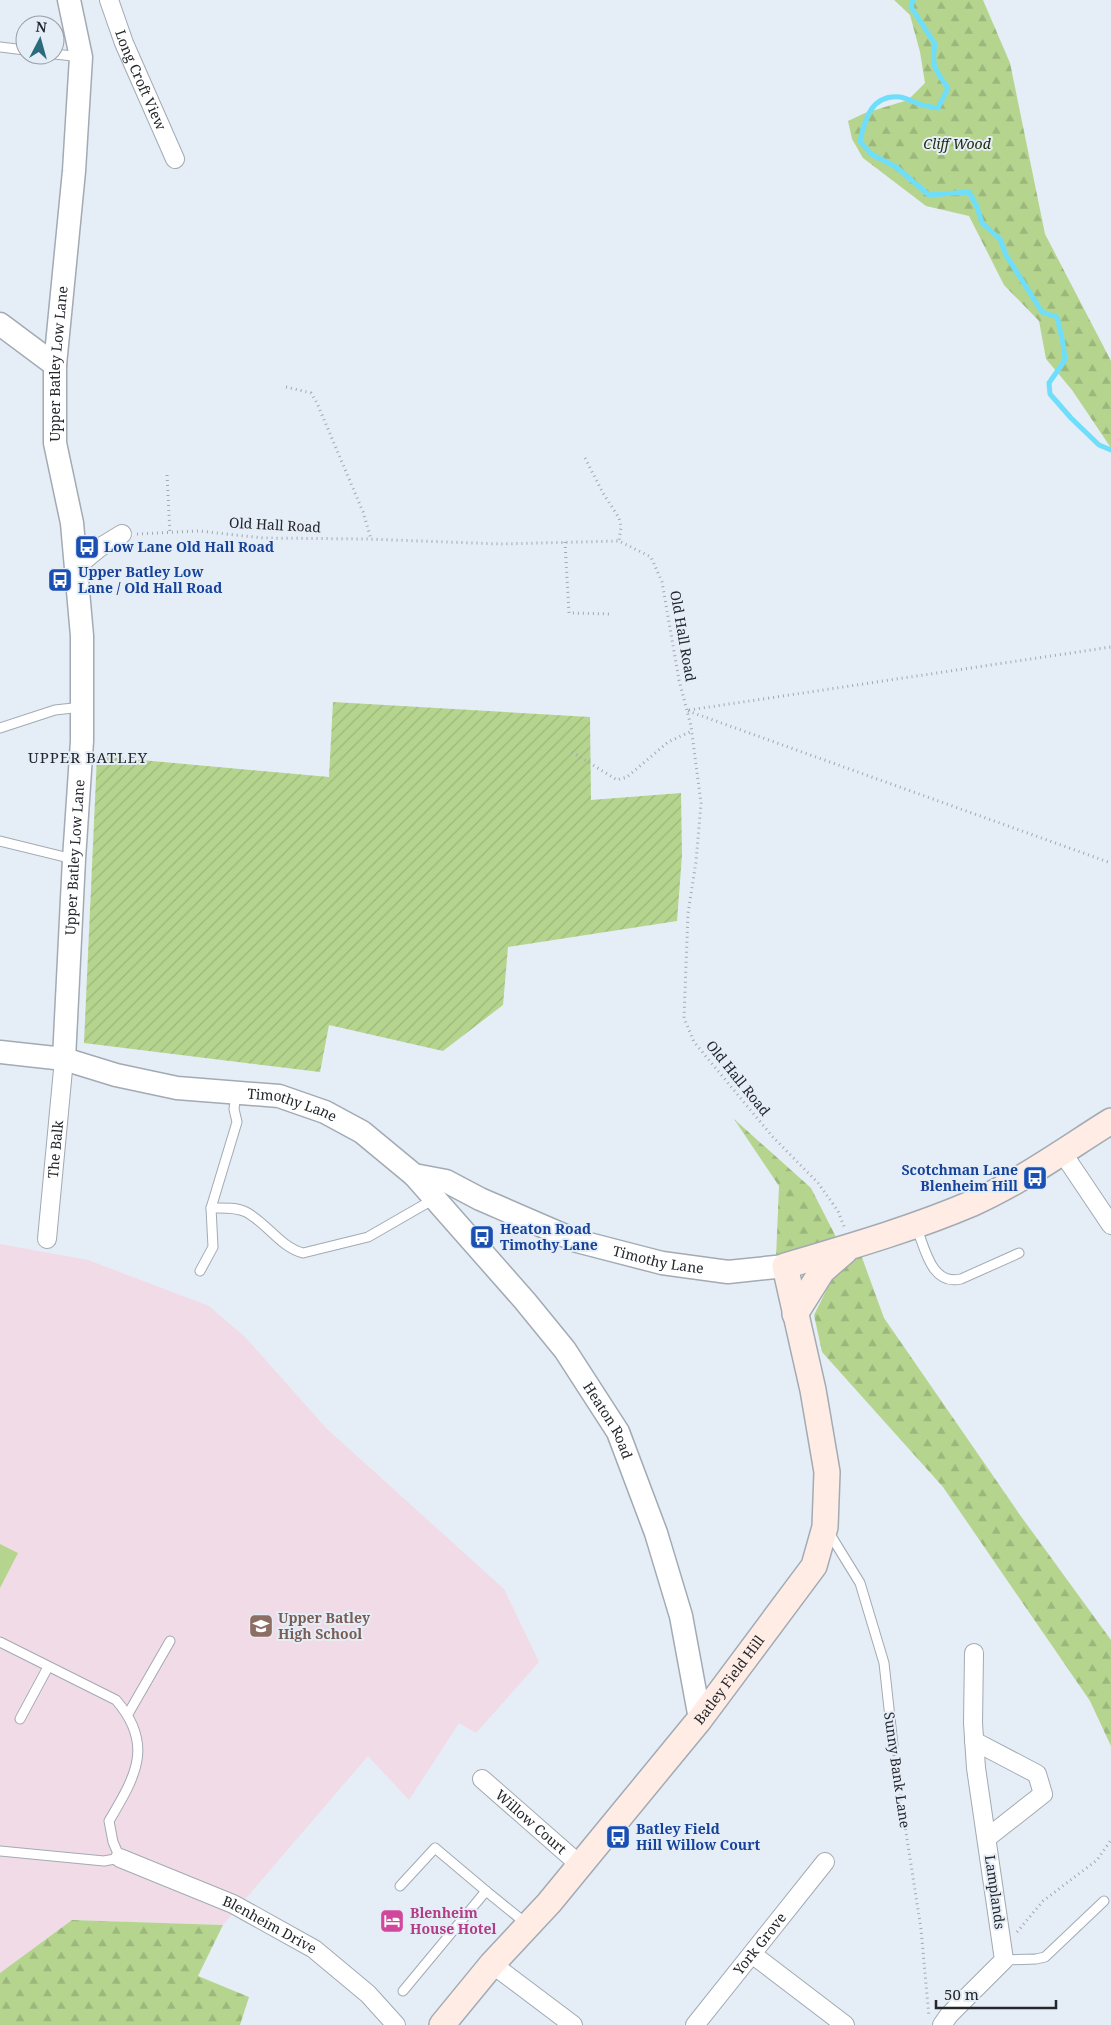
<svg xmlns="http://www.w3.org/2000/svg" width="1111" height="2025" font-family="'Noto Serif',serif">
<defs>
<pattern id="forest-firs" width="22" height="20" patternUnits="userSpaceOnUse" patternTransform="scale(1.25)"><rect width="22" height="20" fill="#b5d58e"/><path d="M5 1l3.5 6h-7zM16 11l3.5 6h-7z" fill="#9cb77b"/></pattern>
<pattern id="garden-furrows" width="10" height="10" patternUnits="userSpaceOnUse" patternTransform="scale(1.25)"><rect width="10" height="10" fill="#b5d58e"/><path d="M-1 1l2-2M0 10L10 0M9 11l2-2" fill="none" stroke="#9cb77b"/></pattern>
</defs>
<rect width="100%" height="100%" fill="#e5edf7"/>
<!-- education -->
<path fill="#f1dbe7" d="M0,1244L88,1260L209,1306L245,1337L327,1429L504,1589L539,1662L476,1733L459,1723L409,1800L368,1756L223,1925L72,1920L0,1973Z"/>
<!-- forest -->
<g fill="url(#forest-firs)">
<path d="M894,0H983L1010,63L1045,234L1111,361V448L1072,390L1046,359L1039,321L1004,285L969,216L926,206L863,158L852,139L848,121L865,113L908,100L925,83L920,52L910,15Z"/>
<path d="M734,1119L811,1188L837,1239L776,1258L779,1186Z"/>
<path d="M860,1252L884,1318L1020,1515L1111,1640V1746L1090,1701L943,1487L822,1352L814,1315L832,1279Z"/>
<path d="M72,1920L223,1925L198,1976L249,1997L240,2025H0V1973Z"/>
</g>
<!-- park -->
<path fill="#b5d58e" d="M0,1544L18,1553L0,1588Z"/>
<!-- garden -->
<path fill="url(#garden-furrows)" d="M333,702L590,717L591,800L681,793L682,855L677,921L508,947L503,1005L443,1051L329,1025L320,1072L84,1043L97,756L329,777Z"/>
<g fill="none" stroke-linecap="round" stroke-linejoin="round">
<!-- stream -->
<path stroke="#6edefb" stroke-width="5" d="M913,0L911,7L935,44C931,66 935,70 948,88L938,108C932,107 925,106 919,104C913,102 907,98 900,97C872,94 865,118 860,141L871,154L896,167L929,195L969,192L977,207L982,223L1000,239L1006,255L1037,304L1042,312L1057,317L1063,343L1065,360L1049,383L1050,394L1071,418L1099,445L1111,450"/>
<defs>
<g id="service">
<path d="M0,47L25,50"/>
<path d="M55,54L81,57"/>
<path d="M0,728L55,710L82,707"/>
<path d="M0,841L73,859"/>
<path d="M211,1208C222,1208 236,1207 246,1212C267,1223 280,1247 303,1253L368,1237L434,1199"/>
<path d="M916,1226C925,1248 931,1286 961,1279L1019,1253"/>
<path d="M200,1271L213,1247L211,1208L237,1122L234,1109L236,1094"/>
<path d="M828,1531L860,1583L884,1663L893,1745"/>
<path d="M0,1642L116,1700C155,1745 135,1777 109,1821L113,1842L120,1858L104,1861L0,1851"/>
<path d="M128,1714L170,1641"/>
<path d="M20,1719L48,1667"/>
<path d="M400,1886L435,1848L486,1891"/>
<path d="M1004,1960L1036,1959L1045,1957L1104,1901"/>
<path d="M403,1991L486,1891L528,1925"/>
</g>
<g id="minor">
<path id="s1" d="M109,0L124,43L175,159"/>
<path d="M76,567L99,548L122,534"/>
<path d="M1062,1152L1111,1225"/>
<path id="s2" d="M47,1239L64,1059"/>
<path d="M974,1741L1037,1774L1043,1794L987,1838"/>
<path id="s3" d="M482,1779L580,1865"/>
<path id="s4" d="M120,1858L233,1904L314,1949L368,1994L396,2025"/>
<path d="M752,1954L845,2025"/>
<path d="M492,1964L573,2025"/>
<path id="s5" d="M695,2025L825,1862"/>
<path d="M942,2025L949,2015L1004,1960L976,1768L973,1723L974,1653"/>
</g>
<g id="tertiary">
<path d="M0,324L55,365"/>
<path id="s6" d="M0,1052L64,1059L116,1075L177,1088L279,1096L325,1112L362,1132L414,1175L446,1181L480,1199L577,1241L662,1263L728,1272L785,1266"/>
<path id="s7" d="M64,1059L74,859L82,741V636L72,523L55,443V365L74,171L81,57L69,0"/>
<path id="s8" d="M414,1175L525,1301L565,1350L618,1432L656,1533L681,1616L700,1719"/>
</g>
<g id="secondary">
<path d="M795,1314L822,1271L845,1251"/>
<path id="s9" d="M442,2025L492,1964L549,1903L700,1719L814,1566L825,1527L827,1472L813,1390L785,1266C849,1247 912,1229 973,1203C1022,1181 1066,1149 1111,1121"/>
</g>
</defs>
<!-- service casing -->
<use href="#service" stroke="#a2aab3" stroke-width="11"/>
<!-- minor casing -->
<use href="#minor" stroke="#a2aab3" stroke-width="20"/>
<!-- tertiary casing -->
<use href="#tertiary" stroke="#a2aab3" stroke-width="25"/>
<!-- secondary casing -->
<use href="#secondary" stroke="#a2aab3" stroke-width="28"/>
<!-- path -->
<g stroke="#a2a8b0" stroke-width="3" stroke-dasharray="1 4" stroke-linecap="butt">
<path d="M286,387L311,393L317,403L363,512L371,539"/>
<path d="M585,458L603,493L619,518L621,527L619,541"/>
<path d="M167,475L170,533"/>
<path d="M137,534L199,531L263,538L367,539L501,544L619,541L651,557L662,582L679,680L691,726L701,803L696,862L688,913L684,1018L694,1042L772,1136L818,1183L838,1211L845,1229"/>
<path d="M565,542L569,613L612,614"/>
<path d="M689,710L1111,647"/>
<path d="M688,711L1111,863"/>
<path d="M572,752L617,780L627,777L668,742L692,731"/>
<path d="M894,1755L921,1929L929,2017"/>
<path d="M1017,1932L1043,1901L1097,1860L1111,1840"/>
</g>
<!-- service -->
<use href="#service" stroke="#fff" stroke-width="9"/>
<!-- minor -->
<use href="#minor" stroke="#fff" stroke-width="18"/>
<!-- tertiary -->
<use href="#tertiary" stroke="#fff" stroke-width="22"/>
<!-- secondary -->
<use href="#secondary" stroke="#ffede5" stroke-width="25"/>
</g>
<!-- icons -->
<defs>
<symbol id="bus-square" viewBox="-11 -11 22 22"><rect x="-9" y="-9" width="18" height="18" rx="4" fill="#1a4fb4" stroke="#e5edf7"/><path d="M-5-6H5V4H4V6H2V4H-2V6H-4V4H-5ZM-3.5-4V0h7V-4ZM-3.5 1.2v1.5H-2V1.2ZM2 1.2v1.5H3.5V1.2Z" fill="#fff"/></symbol>
<symbol id="school-square" viewBox="-11 -11 22 22"><rect x="-9" y="-9" width="18" height="18" rx="4" fill="#8d6e63" stroke="#e5edf7"/><path d="M0-5L7-2L0 1L-7-2ZM-4 1L0 2.5L4 1V4Q0 6-4 4Z" fill="#fff"/></symbol>
<symbol id="hotel-square" viewBox="-11 -11 22 22"><rect x="-9" y="-9" width="18" height="18" rx="4" fill="#d1479c" stroke="#e5edf7"/><path d="M-6-4.5h1.5V1H6V5H4.5V3h-9V5H-6ZM-4 0a1.8 1.8 0 1 1 3.6 0ZM.5 0V-2.5h3Q6-2.5 6 0Z" fill="#fff"/></symbol>
</defs>
<g fill-rule="evenodd">
<use href="#bus-square" x="73" y="533" width="28" height="28"/>
<use href="#bus-square" x="46" y="566" width="28" height="28"/>
<use href="#bus-square" x="1021" y="1164" width="28" height="28"/>
<use href="#bus-square" x="468" y="1223" width="28" height="28"/>
<use href="#school-square" x="247" y="1612" width="28" height="28"/>
<use href="#bus-square" x="604" y="1823" width="28" height="28"/>
<use href="#hotel-square" x="378" y="1907" width="28" height="28"/>
</g>
<g text-anchor="middle" stroke-width="4" stroke-linejoin="round" paint-order="stroke">
<!-- street labels -->
<g font-size="14" fill="#24272b" stroke="#e5edf7">
<text dy="5" stroke="none"><textPath href="#s1" startOffset="86">Long Croft View</textPath></text>
<text dy="5" stroke="none"><textPath href="#s7" startOffset="698">Upper Batley Low Lane</textPath></text>
<text transform="translate(275 525) rotate(3)" y="5">Old Hall Road</text>
<text transform="translate(683 636) rotate(80)" y="5">Old Hall Road</text>
<text dy="5" stroke="none"><textPath href="#s7" startOffset="202">Upper Batley Low Lane</textPath></text>
<text transform="translate(738 1078) rotate(51)" y="5">Old Hall Road</text>
<text dy="5" stroke="none"><textPath href="#s6" startOffset="298">Timothy Lane</textPath></text>
<text dy="5" stroke="none"><textPath href="#s2" startOffset="90">The Balk</textPath></text>
<text dy="5" stroke="none"><textPath href="#s6" startOffset="702">Timothy Lane</textPath></text>
<text dy="5" stroke="none"><textPath href="#s8" startOffset="314">Heaton Road</textPath></text>
<text dy="5" stroke="none"><textPath href="#s9" startOffset="449">Batley Field Hill</textPath></text>
<text transform="translate(897 1770) rotate(82)" y="5">Sunny Bank Lane</text>
<text dy="5" stroke="none"><textPath href="#s3" startOffset="65">Willow Court</textPath></text>
<text transform="translate(995 1892) rotate(82)" y="5">Lamplands</text>
<text dy="5" stroke="none"><textPath href="#s4" startOffset="164">Blenheim Drive</textPath></text>
<text dy="5" stroke="none"><textPath href="#s5" startOffset="104">York Grove</textPath></text>
</g>
<!-- park labels -->
<g font-size="14" font-style="italic" fill="#212e0e" stroke="#e5edf7">
<text x="957" y="149">Cliff Wood</text>
</g>
<!-- transit labels -->
<g font-size="14" font-weight="bold" fill="#164399" stroke="#e5edf7" text-anchor="start">
<text x="104" y="552">Low Lane Old Hall Road</text>
<text x="78" y="577">Upper Batley Low<tspan x="78" dy="16">Lane / Old Hall Road</tspan></text>
<text x="1018" y="1175" text-anchor="end">Scotchman Lane<tspan x="1018" dy="16">Blenheim Hill</tspan></text>
<text x="500" y="1234">Heaton Road<tspan x="500" dy="16">Timothy Lane</tspan></text>
<text x="636" y="1834">Batley Field<tspan x="636" dy="16">Hill Willow Court</tspan></text>
</g>
<!-- education labels -->
<g font-size="14" font-weight="bold" fill="#785e54" stroke="#e5edf7" text-anchor="start">
<text x="278" y="1623">Upper Batley<tspan x="278" dy="16">High School</tspan></text>
</g>
<!-- hotel labels -->
<g font-size="14" font-weight="bold" fill="#b23c85" stroke="#e5edf7" text-anchor="start">
<text x="410" y="1918">Blenheim<tspan x="410" dy="16">House Hotel</tspan></text>
</g>
<!-- neighbourhood labels -->
<g font-size="15" letter-spacing="1" fill="#24272b" stroke="#e5edf7">
<text x="88" y="763">UPPER BATLEY</text>
</g>
</g>
<!-- north arrow -->
<g transform="translate(40 40) rotate(6)"><circle r="24" fill="#e5edf7" stroke="#989ea5"/>
<path d="M0-4L9 19L0 12L-9 19Z" fill="#2a6c7e"/>
<text y="-8" font-size="14" font-weight="bold" text-anchor="middle" fill="#24272b">N</text>
</g>
<!-- scale -->
<path d="M936 2000v8h120v-8" fill="none" stroke="#24272b" stroke-width="2.5"/>
<text x="944" y="2000" font-size="15" fill="#24272b" stroke="#e5edf7" stroke-width="4" paint-order="stroke">50 m</text>
</svg>
